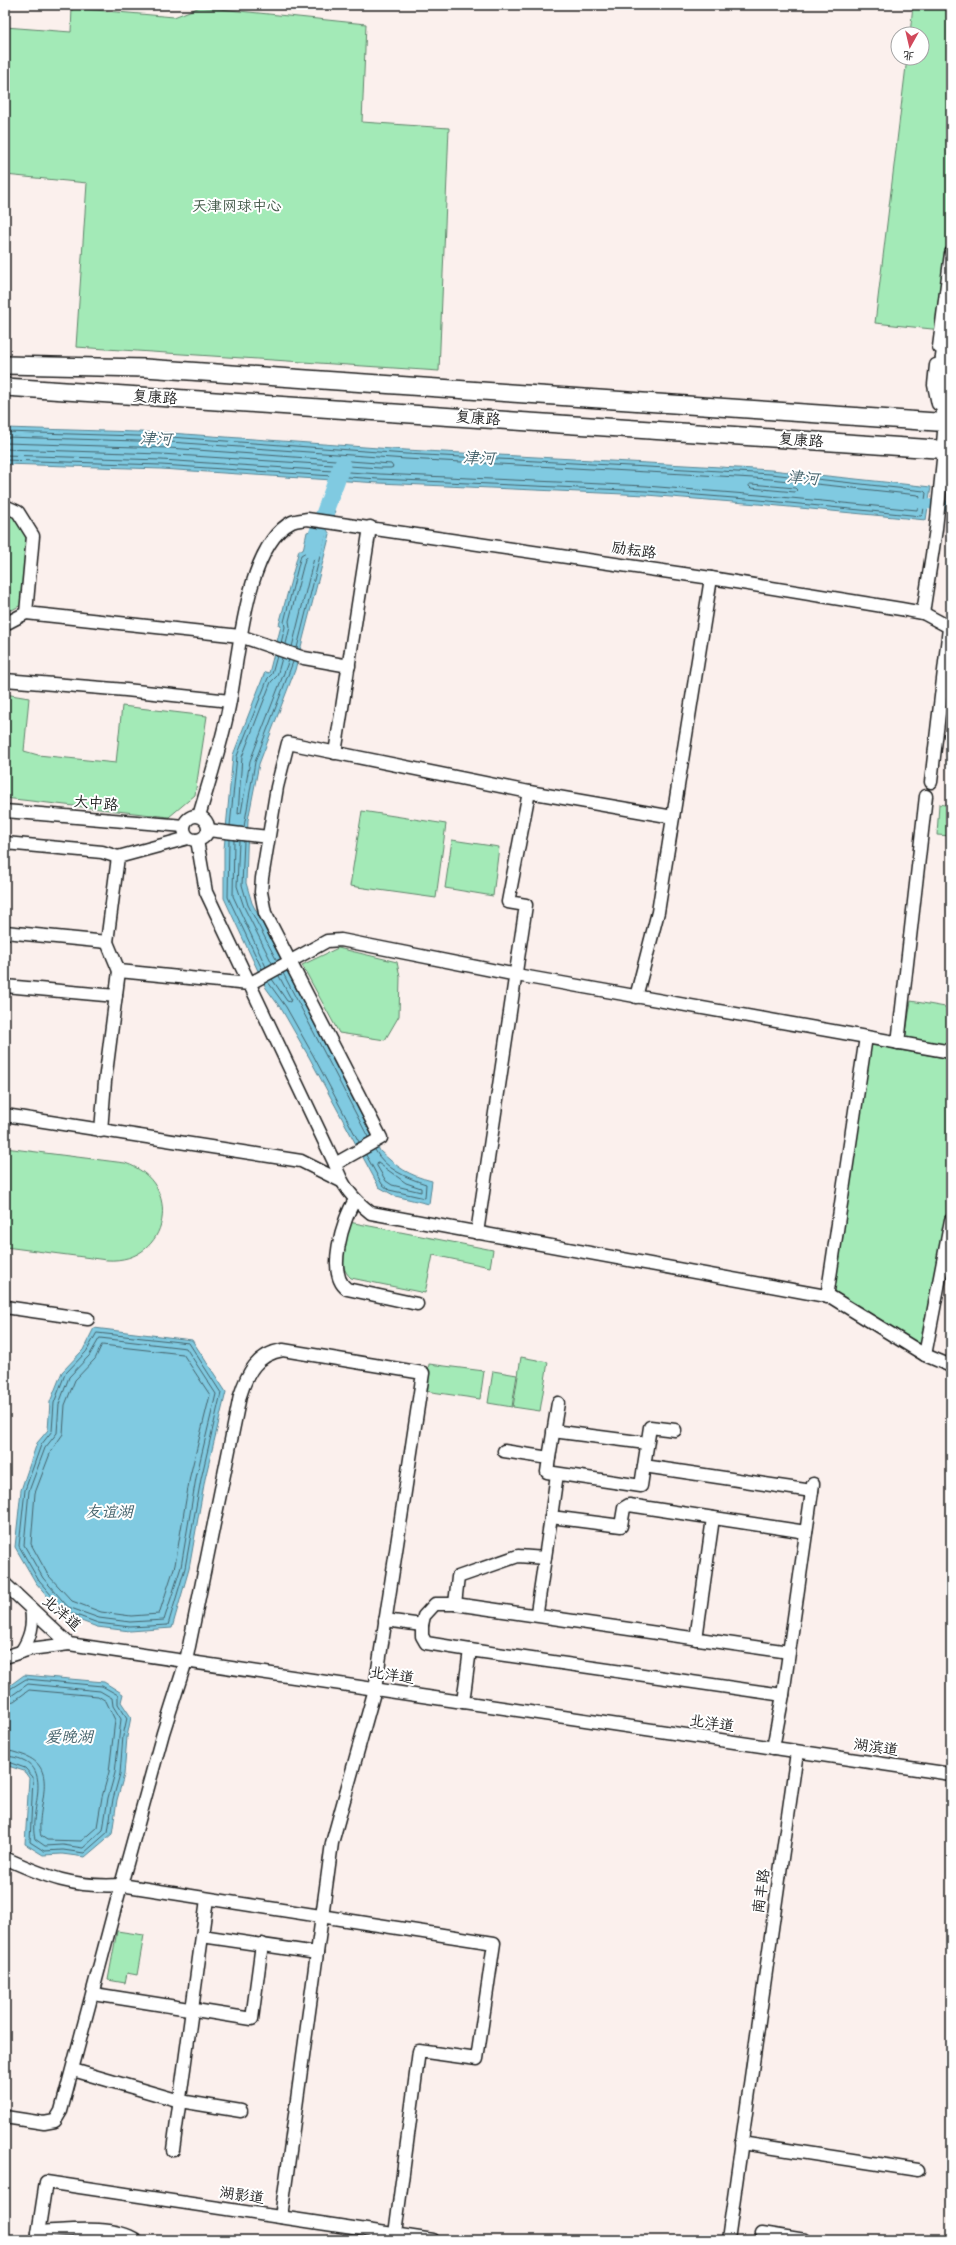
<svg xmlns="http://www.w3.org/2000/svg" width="956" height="2245" font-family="Sriracha,'LXGW WenKai TC',sans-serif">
<rect width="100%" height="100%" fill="#fbf0ed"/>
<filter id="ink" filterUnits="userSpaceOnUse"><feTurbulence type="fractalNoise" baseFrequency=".025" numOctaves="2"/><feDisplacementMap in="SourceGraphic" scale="8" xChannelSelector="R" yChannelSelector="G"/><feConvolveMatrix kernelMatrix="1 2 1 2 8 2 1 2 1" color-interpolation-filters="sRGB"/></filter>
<g filter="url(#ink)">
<!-- green -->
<g fill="#a3eab7" stroke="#60836a">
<path d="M913,5H951V331L875,323L907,58H922V34H910Z"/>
<path d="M200,7L366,24L362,122L449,128L439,371L76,347L87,183L5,175V27L71,32L72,8L174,17Z"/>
<path d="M5,511C40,529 26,573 23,604L12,610L5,609Z"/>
<path d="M5,694L29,698L24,751L38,755L116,763L122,706L207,716L195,795L169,817L5,798Z"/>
<path d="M939,804L951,806V836L937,835Z"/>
<path d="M362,811L446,824L436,898L350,886Z"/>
<path d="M452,840L499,847L493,896L445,888Z"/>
<path d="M338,948L397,962L400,977L399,1016L385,1040L339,1033L302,965Z"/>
<path d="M911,1001L951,1008V1053L904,1045Z"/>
<path d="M871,1045L951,1059V1204L922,1347L832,1295Z"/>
<path d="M5,1148L125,1163C184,1182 170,1264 107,1260L5,1247Z"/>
<path d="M349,1222L493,1250L490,1267L433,1255L425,1293L351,1278C335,1264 346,1240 349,1222Z"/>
<path d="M521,1357L548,1362L540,1411L513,1407Z"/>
<path d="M429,1364L484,1371L480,1399L425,1391Z"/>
<path d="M493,1371L517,1375L512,1407L488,1403Z"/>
<path d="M117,1931L144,1935L137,1975L127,1973L125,1983L108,1980Z"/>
</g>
<!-- water -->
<g fill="#80cae1" stroke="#588492">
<path d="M5,428L170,433L406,450L703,466L771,470L931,487L926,520L758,504L646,495L379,483L161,469L5,464Z"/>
<path d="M325,505H331L335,512L334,517L319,515Z"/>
<path d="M319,528L327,530L330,534L295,670L259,764L248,820L246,883L252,903L380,1151C398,1168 408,1175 432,1181L429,1204L395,1196L379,1187L309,1057L282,1010L266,988L224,898V849L233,755L265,672L269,673L281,626L279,625L299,550H303L307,532Z"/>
<path d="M94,1328L192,1340L226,1392L205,1479L189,1569L172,1628L130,1631L97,1627L63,1614L36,1583L15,1547L21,1490L37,1443L48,1430L50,1402L62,1372L83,1350Z"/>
<path d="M24,1675L104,1682L123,1694L121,1702L131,1717L127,1737L124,1775L117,1800L112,1834L85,1857L62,1854L43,1855L25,1844L29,1778L24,1771L5,1765V1689Z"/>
</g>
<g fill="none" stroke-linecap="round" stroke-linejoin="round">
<!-- shore -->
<g stroke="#44626b" stroke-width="1">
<path d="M5,432L170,437L406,454L703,470L771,474L924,491L926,493L923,514L921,516L759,500L646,491L379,479L161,465L5,460"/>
<path d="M5,437L170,442L406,459L703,475L770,479L918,495L920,497L917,510L759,495L646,486L380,474L161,460L5,455"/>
<path d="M5,443L169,448L391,464L393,467L391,468H380L161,454L5,449"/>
<path d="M751,484L795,488L797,490L795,492L751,488L749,486Z"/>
<path d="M281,643L285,627L284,622L301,555L306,552L310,537L319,532L324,533L325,536L297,648"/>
<path d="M286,644L290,627L289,621L305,559L311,554L314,541L317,540L318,542L292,647"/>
<path d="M282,658L277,676L271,682L242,757L238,814L241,813L250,761L289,660"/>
<path d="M230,826L237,756L268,678L272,674L277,656"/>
<path d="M244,827L255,762L293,662"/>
<path d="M229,840L228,897L262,969"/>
<path d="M234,840L233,896L266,967"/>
<path d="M239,841L237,886L244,907L272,963"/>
<path d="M244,841L242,885L248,905L277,961"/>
<path d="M283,973L368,1137"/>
<path d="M272,979L287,1001L290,1002L291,999L279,976"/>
<path d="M268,982L286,1007L313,1055L359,1142"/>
<path d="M366,1155L382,1184L389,1190L425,1198L426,1184C407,1178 385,1169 375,1150"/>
<path d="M378,1163L406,1183L421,1188V1192L392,1185L386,1181L377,1166Z"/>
<path d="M97,1333L189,1343L221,1393L201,1479L185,1568L168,1625L130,1627L98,1623L65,1611L39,1581L19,1546L25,1490L41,1445L52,1431L54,1403L65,1374L86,1352Z"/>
<path d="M100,1338L186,1348L216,1394L196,1478L181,1567L164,1620L130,1622L99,1618L68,1607L43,1578L24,1545L29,1491L45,1448L57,1433L59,1404L69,1377L89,1356Z"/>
<path d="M102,1345L183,1354L210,1395L190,1476L175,1565L159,1614L131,1616L101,1612L72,1601L48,1575L31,1544L35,1493L51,1451L63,1434L65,1405L75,1380L95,1359Z"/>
<path d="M5,1692L26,1679L102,1686L118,1695V1704L127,1718L123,1736L120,1774L113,1799L108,1832L84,1853L63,1850L44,1851L30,1842L33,1777L25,1768L5,1761"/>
<path d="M5,1697L11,1696L28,1684L100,1691L112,1698L113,1706L121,1719L115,1773L108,1798L103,1830L83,1848L63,1845L45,1846L35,1839C27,1809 61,1760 5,1756"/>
<path d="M5,1703L14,1701L29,1690L98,1696L106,1701L115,1720L109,1772L102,1797L97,1827L81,1841L47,1840L41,1836C34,1809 62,1768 23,1755C17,1753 11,1751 5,1750"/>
</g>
<!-- canal -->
<path stroke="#80cae1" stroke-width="10" d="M915,503L951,506"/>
<!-- river -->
<path stroke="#80cae1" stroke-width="17" d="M313,551L319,528L342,465"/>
<defs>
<g id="minor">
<path d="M939,347L951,253"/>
<path d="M936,365L934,385L938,404"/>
<path d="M5,506L18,512L33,536L26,613L5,624"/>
<path d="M26,613L240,636L304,658L349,666"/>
<path d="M923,613L936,529L944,450"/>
<path d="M5,680L126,690L230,701"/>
<path d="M335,753L370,527"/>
<path d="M931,782L949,628"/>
<path d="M5,811L184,826"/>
<circle cx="196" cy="828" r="12"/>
<path d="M199,816C210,778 223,740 230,701C239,656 246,545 292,522C297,520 303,520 307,519L711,578L901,609L923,613L951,628"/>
<path d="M208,830L268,837"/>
<path d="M188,838L118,857L107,942L119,971L249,984L327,941L341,940L522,976L951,1052"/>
<path d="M197,840L206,892L335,1164C342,1186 353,1199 371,1213L831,1297L925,1355L951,1366"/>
<path d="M5,843L102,852L118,857"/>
<path d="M5,932L107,942"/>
<path d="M5,986L116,996"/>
<path d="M636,997L658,912L711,578"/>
<path d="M898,1043L926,796"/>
<path d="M5,1115L301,1161L341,1181"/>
<path d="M101,1131L105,1081L119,971"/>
<path d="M335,1164L381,1138L265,913L261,892L262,878L277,787L288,743L529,792L673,817"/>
<path d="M355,1200C343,1218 326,1274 347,1289L417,1304"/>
<path d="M477,1233L526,905L508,902L529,792"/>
<path d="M827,1297L866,1037"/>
<path d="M5,1307L88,1319"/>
<path d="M925,1355L951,1220"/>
<path d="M553,1431L646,1443"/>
<path d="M504,1451L549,1458L547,1472L641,1486L644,1466L812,1491"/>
<path d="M549,1458L558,1403"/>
<path d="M644,1466L650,1427L675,1430"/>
<path d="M557,1474L551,1517L621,1526L624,1508L629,1505L806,1532"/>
<path d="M5,1584L69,1644L951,1774"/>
<path d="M455,1604L789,1652"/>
<path d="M537,1612L551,1517"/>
<path d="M385,1620L422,1625L424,1616L435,1604H455L458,1577L518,1556L545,1558"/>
<path d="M422,1625V1636L426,1643L470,1650"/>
<path d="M696,1639L713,1518"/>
<path d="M21,1652C30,1639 34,1625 31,1609"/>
<path d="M5,1657L30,1649L69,1644"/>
<path d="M463,1702L470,1650L783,1695"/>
<path d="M773,1748L783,1695L813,1484"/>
<path d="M5,1858C46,1877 75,1888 121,1885L61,2111L55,2121L44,2123L5,2117"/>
<path d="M202,1936L317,1953"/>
<path d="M94,1994L252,2019L262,1944"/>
<path d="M73,2070L180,2101L241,2111"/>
<path d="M741,2143L918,2170"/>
<path d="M173,2150L207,1899"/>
<path d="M281,2217L332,1843L375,1689L423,1373L283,1350C257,1354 247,1373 240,1396L186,1661L163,1733L121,1885L494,1943L477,2059L419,2051L395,2234"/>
<path d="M38,2232C66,2231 113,2224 136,2240"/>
<path d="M762,2233L805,2240"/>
<path d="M37,2240L46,2182L433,2240"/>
<path d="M728,2240L797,1752"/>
</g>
<g id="major">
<path d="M946,423C940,388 940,357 951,323"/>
<path d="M944,450L947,413"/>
</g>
<g id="highway">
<path d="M5,365L145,368L951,423"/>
<path d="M5,387L951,450"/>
</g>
</defs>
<!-- minor casing -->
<use href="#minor" stroke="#1c1c1c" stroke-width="15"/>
<!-- major casing -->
<use href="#major" stroke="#1c1c1c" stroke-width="18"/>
<!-- highway casing -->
<use href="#highway" stroke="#1c1c1c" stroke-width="20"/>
<!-- minor -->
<use href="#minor" stroke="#fff" stroke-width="12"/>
<!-- major -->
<use href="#major" stroke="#fff" stroke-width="15"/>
<!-- highway -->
<use href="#highway" stroke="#fff" stroke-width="17"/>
</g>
</g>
<g text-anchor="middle" stroke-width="4" stroke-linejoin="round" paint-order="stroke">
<!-- park labels -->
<g font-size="15" fill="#445a4a" stroke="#fff">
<text x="237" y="211">天津网球中心</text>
</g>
<!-- street labels -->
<g font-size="15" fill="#1c1c1c" stroke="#fff">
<text transform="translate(155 397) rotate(4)" y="5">复康路</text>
<text transform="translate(478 418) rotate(4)" y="5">复康路</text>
<text transform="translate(801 440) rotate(4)" y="5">复康路</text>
<text transform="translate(634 550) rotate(8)" y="5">励耘路</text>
<text transform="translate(96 803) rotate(5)" y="5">大中路</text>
<text transform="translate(62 1613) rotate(40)" y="5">北洋道</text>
<text transform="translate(392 1675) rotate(8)" y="5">北洋道</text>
<text transform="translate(712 1723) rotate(8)" y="5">北洋道</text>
<text transform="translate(876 1747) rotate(8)" y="5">湖滨道</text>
<text transform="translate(761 1891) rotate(-82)" y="5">南丰路</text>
<text transform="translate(242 2195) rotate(8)" y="5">湖影道</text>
</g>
<!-- water labels -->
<g font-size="16" font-style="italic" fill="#44626b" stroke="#fff">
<text transform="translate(156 438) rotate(2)" y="6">津河</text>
<text transform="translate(479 457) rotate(2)" y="6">津河</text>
<text transform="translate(803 477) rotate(5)" y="6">津河</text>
<text x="109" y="1517">友谊湖</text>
<text x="69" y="1742">爱晚湖</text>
</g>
</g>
<!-- margin -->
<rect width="956" height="2245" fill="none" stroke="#fff" stroke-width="20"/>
<rect x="10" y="10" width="936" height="2225" fill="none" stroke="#1c1c1c" stroke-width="1.5" filter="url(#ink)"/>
<!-- north arrow -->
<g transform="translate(910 46) rotate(188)"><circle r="19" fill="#ffffff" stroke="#a4a4a4"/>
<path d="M0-3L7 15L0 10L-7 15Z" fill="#d1495b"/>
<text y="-6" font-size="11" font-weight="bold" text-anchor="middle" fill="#1c1c1c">北</text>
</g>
</svg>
